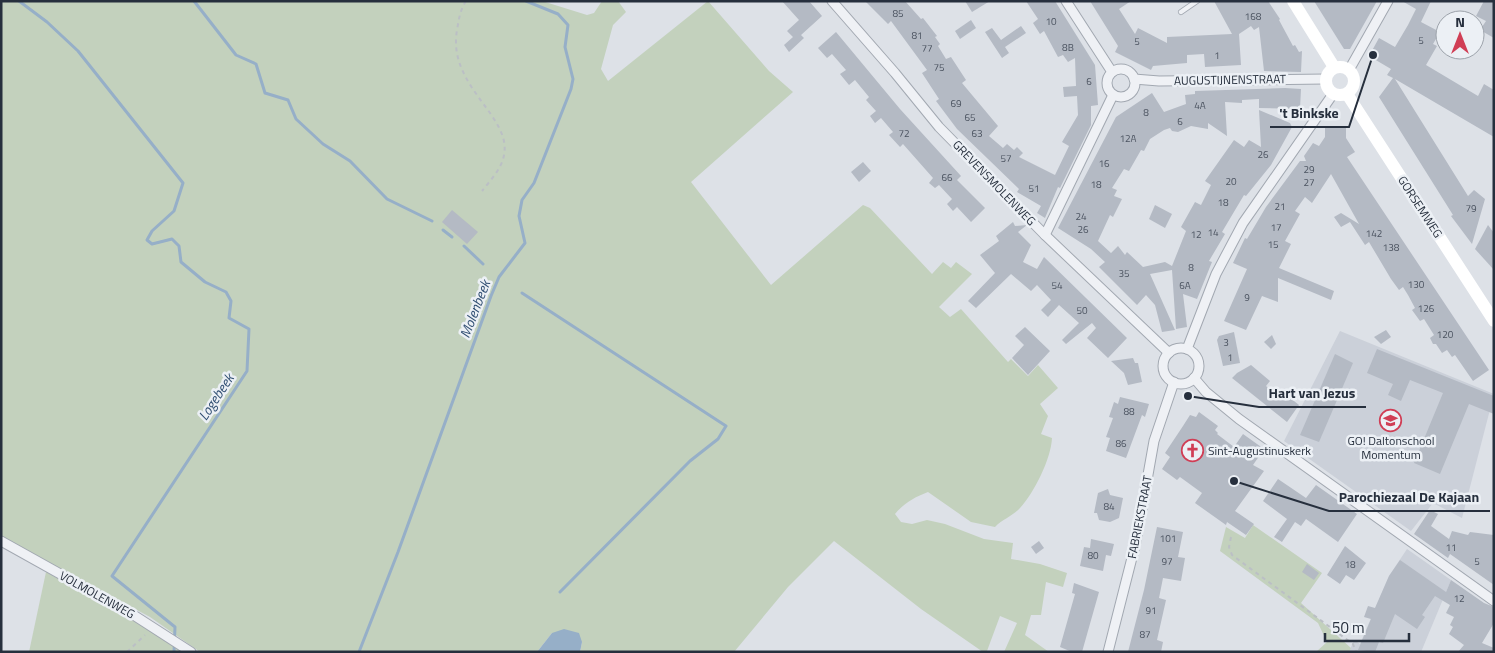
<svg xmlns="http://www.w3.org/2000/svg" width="1495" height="653" font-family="'Titillium Web',sans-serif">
<rect width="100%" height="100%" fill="#dde1e7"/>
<!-- built -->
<g fill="#cbd0d9">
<path d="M1340,331L1494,394L1462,518L1433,503L1411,531L1284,441Z"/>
<path d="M1407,549L1451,580L1421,652H1349L1354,640L1360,644L1389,576Z"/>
</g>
<!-- green -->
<g fill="#c3d1bd">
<path d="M1,1H542L587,15L594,13L602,1H618L626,12L613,25L601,69L608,81L708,1L769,71L793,92L691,182L771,285L863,205L870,208L932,274L943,262L951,268L956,262L972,274L939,307L950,317L961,309L1008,362L1011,359L1028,376L1038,365L1058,388L1040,404L1048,416L1041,434L1052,438C1051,459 1034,493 1020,508C1013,516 1003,519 995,527L971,522L928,492C915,497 904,503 895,514L901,522L912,524L927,520L945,524L984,539L1013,543L1011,559L1040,564L1067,573L1063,587L1046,582L1041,615H1031L1025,635L1049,652H1004L1017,623L1000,616L987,651L983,652L921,609L834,541L788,587L734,652H580L582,642L552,633L537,652H200L150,617L1,537Z"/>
<path d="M1253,525L1322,573L1301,603L1351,648L1349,652H1316L1327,642L1318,623L1220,551L1226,527L1245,538Z"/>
<path d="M46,572L171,641L186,652H29Z"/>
</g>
<!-- water -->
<path fill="#96afc8" d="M564,629L579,633L582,642L580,652H537L552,633Z"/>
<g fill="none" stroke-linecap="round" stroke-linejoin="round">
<!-- stream -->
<g stroke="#96afc8" stroke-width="3">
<path d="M19,1L47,22L78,51L183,183L174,211L152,231L147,240L152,244L172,239L179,246L181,262L205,282L226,292L231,301L229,318L249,329L247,371L112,576L175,627L174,652"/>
<path d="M194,1L236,55L256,64L265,93L288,100L296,119L323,144L350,161L387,199L432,221"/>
<path d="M443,230L452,237"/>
<path d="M464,246L483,264"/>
<path d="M522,293L726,426L718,439L690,461L560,592"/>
<path d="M359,652L398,552L491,296L499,277L525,243L519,216L522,200L534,183L571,89L573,79L565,47L568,25L558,14L526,1"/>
</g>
</g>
<!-- building -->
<g fill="#b4bac4">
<path d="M782,1H809L822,16L801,35L804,38L789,52L784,45L793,37L787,31L799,20Z"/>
<path d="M865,1H905L921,19L923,18L937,36L935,37L940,44L938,46L946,59L951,57L966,80L962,83L998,126L989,136L1003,148L1007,144L1014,150L1017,147L1023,153L1019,157L1055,175L1069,146L1062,142L1078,115L1077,96L1064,97L1063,87L1076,86L1075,58L1068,62L1063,55L1058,57L1044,31L1040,34L1033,23L1038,19L1026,1H1055L1095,65L1098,105L1091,106V125L1060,188L1058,187L1045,218L1037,213L1041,206L1017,192L1019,189L957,129L936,101L939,99L922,73L927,70L891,21L888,24Z"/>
<path d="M965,1H990L972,12Z"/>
<path d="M1090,1H1131L1119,9L1135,34L1138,28L1167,43V37L1232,34L1214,1H1268L1280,19L1279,20L1293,46L1295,45L1299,52L1302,51L1301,72L1264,71L1259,27L1254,30L1251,26L1239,34L1241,65L1205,67L1204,54L1187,55V63L1153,66L1151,70L1115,52L1118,46Z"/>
<path d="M1314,1H1377L1350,49H1344Z"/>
<path d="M1402,1H1431L1421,22L1440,32L1433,44L1437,46L1426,65L1478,96L1484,84L1494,90V137L1395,79L1468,196L1474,190L1485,199L1472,244L1451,216L1453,215L1379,97L1393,78L1387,75L1391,69L1369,56L1379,38L1395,47L1408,25L1416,9Z"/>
<path d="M1484,1H1494V38L1480,30L1486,21L1476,16Z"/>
<path d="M971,20L976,28L960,39L955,31Z"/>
<path d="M1021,26L1026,33L1005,47L1009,53L1002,58L985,32L992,28L1001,40Z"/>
<path d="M836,32L900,109L961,176L957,180L985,208L971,222L957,207L953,211L947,204L952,199L939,185L935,188L929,183L933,178L903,144L900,147L889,135L893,132L881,118L875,123L870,116L876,111L866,100L869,97L855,80L849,85L840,74L846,70L832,54L827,58L818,48Z"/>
<path d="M1285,88L1301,89L1300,109L1259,108V99L1242,100V103L1225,102L1227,136L1208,123V129L1191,126L1178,132L1172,131L1170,128L1164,130L1150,139L1144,151L1141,150L1129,171L1124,169L1112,188L1117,190L1114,196L1122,199L1113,217L1110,215L1098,241L1111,253L1118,246L1125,255L1127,252L1143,267L1165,262L1172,266L1186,231L1181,227L1195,202L1201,205L1211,185L1205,181L1234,140L1244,147L1249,140L1261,147L1259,110L1290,123L1292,127L1271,165L1246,196L1244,195L1222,232L1225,234L1209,261L1212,262L1197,299L1183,294L1187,327L1176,329L1172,270L1150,274L1175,330L1162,332L1155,305L1146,295L1137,305L1099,267L1105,262L1091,249L1058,228L1116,117L1152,93L1164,112L1186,104L1185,95L1195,94V91Z"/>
<path d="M1325,126H1346V138L1355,152L1347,157L1489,370L1473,381L1455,355L1452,357L1447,350L1442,353L1436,344H1433L1430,338L1434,335L1424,319L1420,321L1412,310L1415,308L1408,295L1403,287L1399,290L1391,279L1369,242L1365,245L1350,222L1341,227L1334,217L1341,213L1359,224L1331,174L1312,203L1305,197L1295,211L1300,214L1285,241L1291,244L1279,268L1334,291L1331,300L1278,278V302L1262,296L1246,330L1224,321L1247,269L1233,263L1245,238L1247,239L1266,207L1300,161H1306L1304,156L1313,143L1319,146L1325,137Z"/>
<path d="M863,162L871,171L859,182L851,172Z"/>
<path d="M1155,205L1172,214L1165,228L1149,219Z"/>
<path d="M452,210L478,232L467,244L442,222Z"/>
<path d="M1013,222L1015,226L1027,225L1018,232L1031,245L1023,262L1037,269L1044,257L1127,338L1108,358L1087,338L1096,328L1092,323L1066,344L1062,340L1079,323L1059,305L1048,317L1041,310L1051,300L1037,285L1031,291L1011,274L976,308L968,301L995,273L980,255L999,241L996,236Z"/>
<path d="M1488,225L1494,233V270L1475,249Z"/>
<path d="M1025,327L1050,351L1028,375L1012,358L1024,345L1015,336Z"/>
<path d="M1386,330L1391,337L1381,344L1374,337Z"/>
<path d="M1234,332L1240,363L1223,366L1217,340L1219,336Z"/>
<path d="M1272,335L1276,344L1271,349L1264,342Z"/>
<path d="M1377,349L1494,396V414L1469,404L1440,474L1414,463L1443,393L1410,380L1401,401L1388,395L1393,384L1367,373Z"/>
<path d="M1335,354L1353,363L1319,442L1300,435Z"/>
<path d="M1133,358L1135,363H1138L1142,382L1128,385L1124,373L1111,361Z"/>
<path d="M1251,365L1270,381L1266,386L1273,392L1286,401L1289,397L1299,405L1287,422L1232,378L1237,373Z"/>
<path d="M1120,397L1149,404L1145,417L1142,415L1126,458L1106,451L1110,438L1106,437L1113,418L1109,417L1114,402L1118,404Z"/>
<path d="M1199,412L1218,426L1215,430L1218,433L1217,434L1234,447L1243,434L1264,449L1253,465L1264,471L1235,511L1254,524L1246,535L1227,522L1226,525L1195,503L1202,493L1180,477L1177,480L1162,469L1170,457L1165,453L1183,426L1190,415L1196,417Z"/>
<path d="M1278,479L1306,498L1316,485L1357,514L1338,542L1306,519L1301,526L1295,522L1282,542L1274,537L1287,519L1263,501Z"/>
<path d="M1108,489L1110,495L1123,498L1119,518L1110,522L1099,520L1097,513H1094L1098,493Z"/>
<path d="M1430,510L1438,514L1431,526L1449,539L1452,531L1468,535L1470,532L1494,535V585L1450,554L1448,558L1414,534Z"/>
<path d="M1157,527L1183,532L1178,557L1185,558L1181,581L1163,578L1159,598L1166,600L1157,640L1163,642L1161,652H1128L1144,590Z"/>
<path d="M1091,539L1114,544L1111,556L1106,555L1103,571L1080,566L1084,547L1090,548Z"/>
<path d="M1039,541L1044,548L1036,554L1031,547Z"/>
<path d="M1345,546L1366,563L1354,580L1346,575L1340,584L1327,575Z"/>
<path d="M1400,560L1446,592L1451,580L1484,603L1494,607V623L1482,643L1494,648V652H1458L1464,645L1449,634L1453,627L1450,625L1454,617L1446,613L1450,605L1435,596L1422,615L1425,617L1417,629L1395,614L1383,643L1379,642L1375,652L1358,650L1371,619L1364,617L1368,606L1375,608L1389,576Z"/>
<path d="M1307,564L1319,573L1314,580L1302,572Z"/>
<path d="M1074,583L1099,592L1082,652H1072L1060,647L1075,594L1072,593Z"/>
</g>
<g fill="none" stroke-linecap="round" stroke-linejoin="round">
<defs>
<path id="lane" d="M1181,12L1197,1"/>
<g id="street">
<path d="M832,1L895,73L939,127L1045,235L1169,353"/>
<path d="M1066,1L1112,72"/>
<circle cx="1121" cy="83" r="14"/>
<path d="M1349,70L1388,1"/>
<path d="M1134,79L1159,81L1325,79"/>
<path d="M1045,235L1113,95"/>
<circle cx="1181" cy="366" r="18"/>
<path d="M1187,349L1216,274L1243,223L1333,94"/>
<path d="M1194,378L1206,392L1239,419L1494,601"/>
<path d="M1,541L132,614L191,652"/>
<path d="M1108,652L1136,542L1154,441L1174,382"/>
</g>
</defs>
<!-- lane casing -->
<use href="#lane" stroke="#a2a8b1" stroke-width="6"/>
<!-- street casing -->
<use href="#street" stroke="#a2a8b1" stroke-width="11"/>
<!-- path -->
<g stroke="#bbbfc5" stroke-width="2" stroke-dasharray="4 4" stroke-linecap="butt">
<path d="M466,1C460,10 459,19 457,30C447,86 512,116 504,155C502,168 490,181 482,191"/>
<path d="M1231,537L1229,547L1232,555L1353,644L1356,652"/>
<path d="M127,652L145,635"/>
</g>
<!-- lane -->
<use href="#lane" stroke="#eff1f5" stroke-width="4.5"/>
<!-- street -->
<use href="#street" stroke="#eff1f5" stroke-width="9"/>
<!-- secondary -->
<g stroke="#fff" stroke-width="12">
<path d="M1293,1L1334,67"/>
<circle cx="1340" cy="81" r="14"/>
<path d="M1347,94L1494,321"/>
</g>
</g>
<!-- icons -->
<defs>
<symbol id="school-ring" viewBox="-11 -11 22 22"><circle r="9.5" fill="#ecf0f5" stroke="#d03e55" stroke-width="1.5"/><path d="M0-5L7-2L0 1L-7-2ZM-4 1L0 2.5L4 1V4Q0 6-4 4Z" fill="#d03e55"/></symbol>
<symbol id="church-ring" viewBox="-11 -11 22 22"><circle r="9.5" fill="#ecf0f5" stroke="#d03e55" stroke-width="1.5"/><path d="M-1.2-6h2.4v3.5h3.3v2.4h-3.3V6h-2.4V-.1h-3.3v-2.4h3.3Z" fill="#d03e55"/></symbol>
</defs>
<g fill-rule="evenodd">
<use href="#school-ring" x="1378" y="408" width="25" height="25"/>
<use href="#church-ring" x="1180" y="438" width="25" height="25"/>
</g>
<g text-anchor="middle" stroke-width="5" stroke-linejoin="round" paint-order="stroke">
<!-- number labels -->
<g font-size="10" fill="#4a525f">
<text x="898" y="17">85</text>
<text x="1253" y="20">168</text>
<text x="1051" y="25">10</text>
<text x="917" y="39">81</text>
<text x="1421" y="44">5</text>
<text x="1137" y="45">5</text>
<text x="1068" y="51">8B</text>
<text x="927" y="52">77</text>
<text x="1217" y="59">1</text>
<text x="939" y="71">75</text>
<text x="1089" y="85">6</text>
<text x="956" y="107">69</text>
<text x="1200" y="109">4A</text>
<text x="1146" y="116">8</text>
<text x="970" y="121">65</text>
<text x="1180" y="125">6</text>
<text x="904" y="137">72</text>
<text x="977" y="137">63</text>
<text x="1128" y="142">12A</text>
<text x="1263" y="158">26</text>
<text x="1006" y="162">57</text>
<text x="1104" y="167">16</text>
<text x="1309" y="173">29</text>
<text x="947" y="181">66</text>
<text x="1231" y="185">20</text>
<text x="1309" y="186">27</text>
<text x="1096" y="188">18</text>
<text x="1034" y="192">51</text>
<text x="1223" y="206">18</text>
<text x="1280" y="210">21</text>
<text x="1471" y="212">79</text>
<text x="1081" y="220">24</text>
<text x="1276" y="231">17</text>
<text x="1083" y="233">26</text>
<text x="1213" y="236">14</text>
<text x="1374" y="237">142</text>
<text x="1196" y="238">12</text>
<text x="1273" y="248">15</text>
<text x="1391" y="251">138</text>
<text x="1191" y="271">8</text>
<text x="1124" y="277">35</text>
<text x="1416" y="288">130</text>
<text x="1057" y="289">54</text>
<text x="1185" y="289">6A</text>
<text x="1247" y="301">9</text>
<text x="1426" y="312">126</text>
<text x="1082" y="314">50</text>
<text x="1445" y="338">120</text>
<text x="1226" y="346">3</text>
<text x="1230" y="361">1</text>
<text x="1129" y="415">88</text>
<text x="1121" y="447">86</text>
<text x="1109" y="510">84</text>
<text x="1168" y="542">101</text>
<text x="1451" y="551">11</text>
<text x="1093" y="559">80</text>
<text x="1167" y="565">97</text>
<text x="1477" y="565">5</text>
<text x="1350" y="568">18</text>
<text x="1459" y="602">12</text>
<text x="1151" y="614">91</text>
<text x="1145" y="638">87</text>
</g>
<!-- street labels -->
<g font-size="12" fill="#262f3d" stroke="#ecf0f5">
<text transform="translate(1230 80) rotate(-1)" y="4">AUGUSTIJNENSTRAAT</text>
<text transform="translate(994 183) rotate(46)" y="4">GREVENSMOLENWEG</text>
<text transform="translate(1420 207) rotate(57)" y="4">GORSEMWEG</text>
<text transform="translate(1140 517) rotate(-79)" y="4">FABRIEKSTRAAT</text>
<text transform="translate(97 595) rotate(29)" y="4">VOLMOLENWEG</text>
</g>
<!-- poi labels -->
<g font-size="12" fill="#262f3d" stroke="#ecf0f5">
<text x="1391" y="445">GO! Daltonschool<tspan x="1391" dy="14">Momentum</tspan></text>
<text x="1208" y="455" text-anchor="start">Sint-Augustinuskerk</text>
</g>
<!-- water labels -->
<g font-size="14" font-style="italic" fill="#304e72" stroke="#ecf0f5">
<text transform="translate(475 309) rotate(-69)" y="5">Molenbeek</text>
<text transform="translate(216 397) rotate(-57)" y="5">Logebeek</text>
</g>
</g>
<!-- callouts -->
<path fill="none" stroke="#262f3d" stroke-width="2" d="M1373 55L1349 127H1270M1188 396L1259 407H1366M1234 481L1329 511H1490"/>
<g fill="#262f3d" stroke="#ecf0f5" stroke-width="2">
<circle cx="1373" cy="55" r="5"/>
<circle cx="1188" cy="396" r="5"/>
<circle cx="1234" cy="481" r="5"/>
</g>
<g font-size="14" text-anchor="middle" font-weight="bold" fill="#262f3d" stroke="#ecf0f5" stroke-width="5" stroke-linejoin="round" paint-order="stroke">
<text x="1309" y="118">'t Binkske</text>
<text x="1312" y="398">Hart van Jezus</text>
<text x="1409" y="502">Parochiezaal De Kajaan</text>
</g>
<!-- border -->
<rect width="1495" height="653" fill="none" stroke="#262f3d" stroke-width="5"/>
<!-- north arrow -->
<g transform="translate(1460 35)"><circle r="24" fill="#ecf0f5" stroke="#9da3ab"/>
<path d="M0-4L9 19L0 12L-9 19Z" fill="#d03e55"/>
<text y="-8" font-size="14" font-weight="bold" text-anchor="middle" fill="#262f3d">N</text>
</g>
<!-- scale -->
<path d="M1325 633v8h84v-8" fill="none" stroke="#262f3d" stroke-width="2.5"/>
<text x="1332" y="633" font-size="15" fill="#262f3d" stroke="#ecf0f5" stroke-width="4" paint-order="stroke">50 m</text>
</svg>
